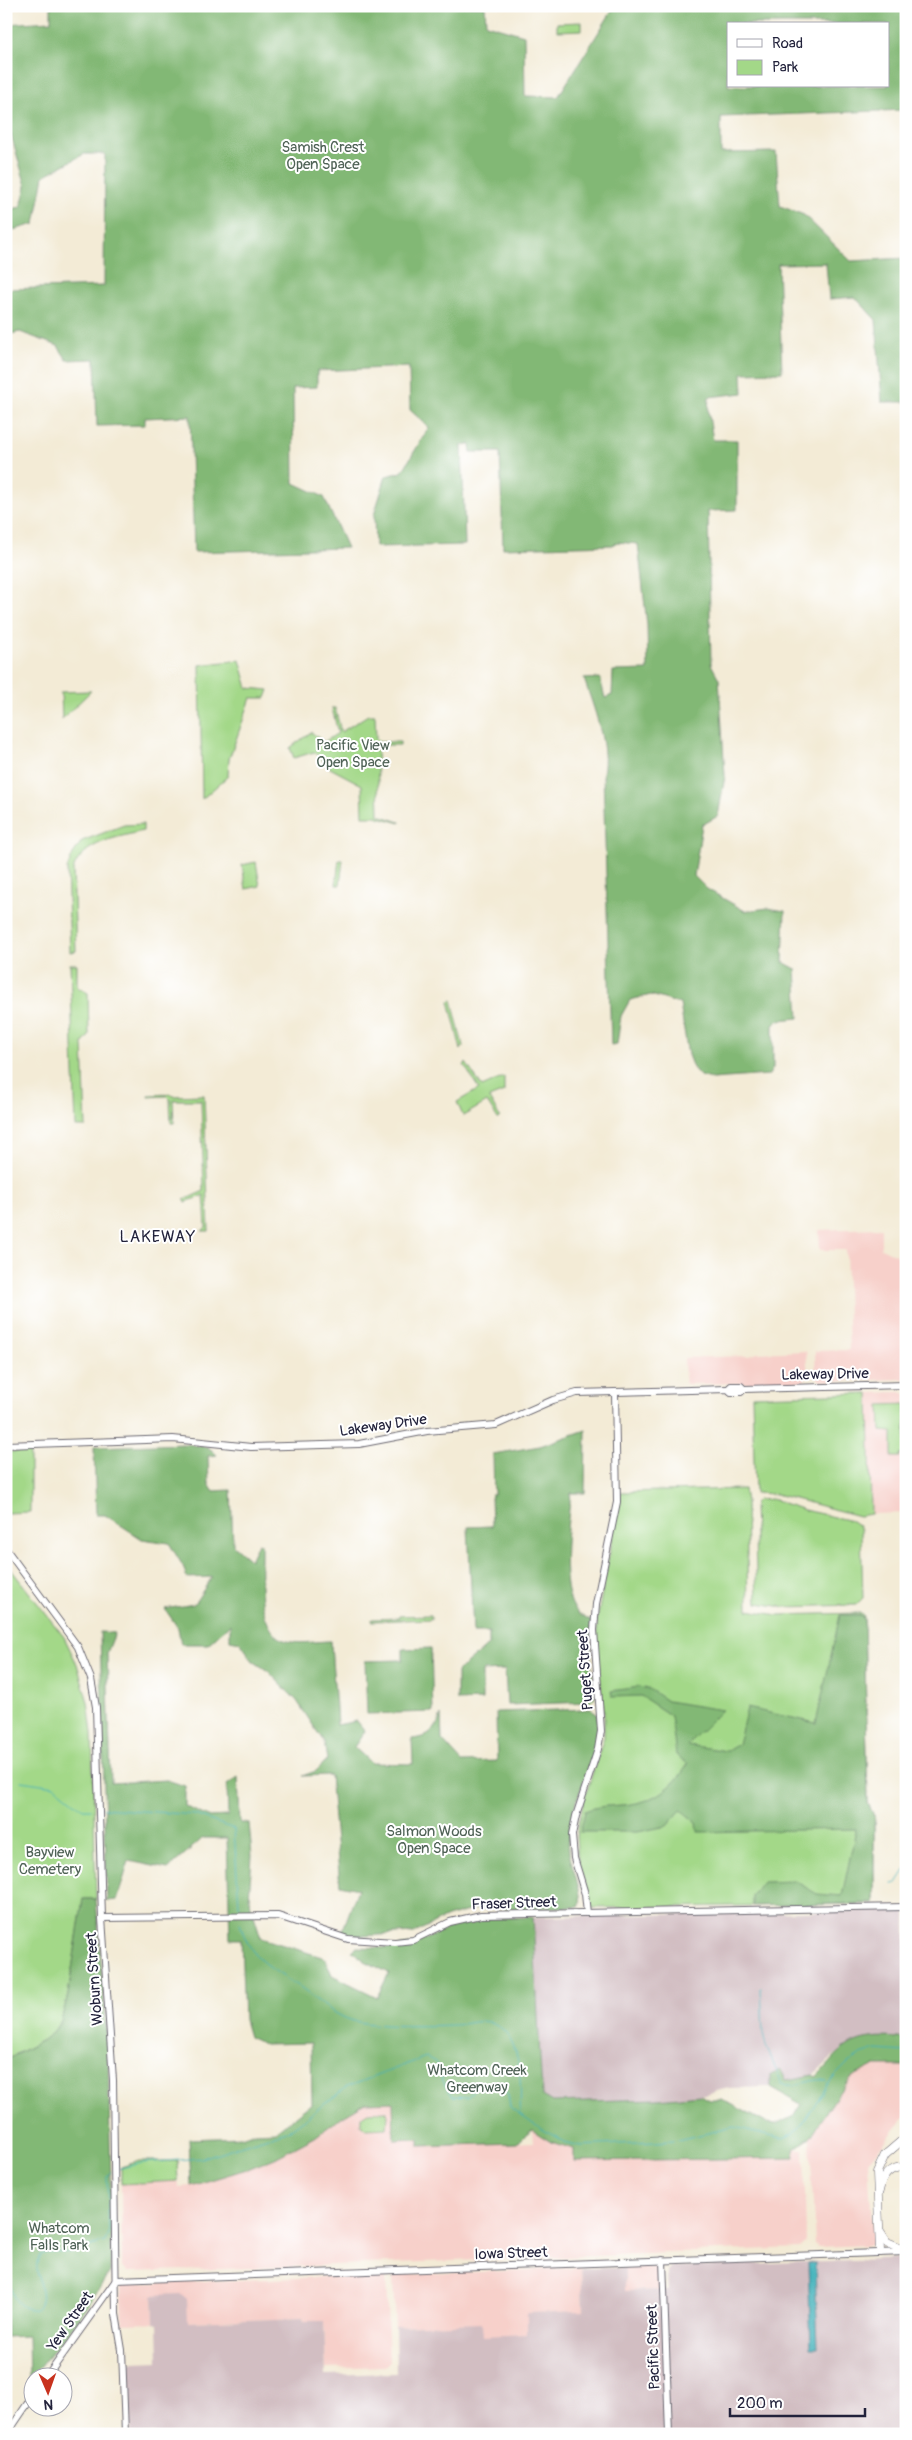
<svg xmlns="http://www.w3.org/2000/svg" width="912" height="2440" font-family="Pangolin,sans-serif">
<rect width="100%" height="100%" fill="#fff"/>
<filter id="ink" filterUnits="userSpaceOnUse"><feTurbulence type="fractalNoise" baseFrequency=".02" numOctaves="2"/><feDisplacementMap in="SourceGraphic" scale="10" xChannelSelector="R" yChannelSelector="G"/><feConvolveMatrix kernelMatrix="1 2 1 2 8 2 1 2 1" color-interpolation-filters="sRGB"/></filter>
<filter id="wash" filterUnits="userSpaceOnUse"><feTurbulence type="fractalNoise" baseFrequency=".0096" numOctaves="4" result="noise"/><feDisplacementMap in="SourceGraphic" scale="20" xChannelSelector="R" yChannelSelector="G"/><feGaussianBlur stdDeviation="1.12" result="paint"/><feColorMatrix in="noise" values="0 0 0 0 0 0 0 0 0 0 0 0 0 0 0 0 0 1.4 0 .05"/><feComposite in="paint" operator="in"/></filter>
<g filter="url(#wash)">
<rect width="100%" height="100%" fill="#f3ebd6"/>
<!-- built -->
<g fill="#f7d0ca">
<path d="M881,1228V1248L906,1260V1379L820,1381L816,1375L815,1351L849,1350L846,1250H820L819,1230Z"/>
<path d="M806,1351L808,1376L803,1382L687,1384L685,1382L684,1358L749,1356L757,1353Z"/>
<path d="M900,1392L906,1394V1513L871,1514L869,1393Z"/>
<path d="M894,2065L906,2066V2116L868,2162L873,2241L869,2245L818,2247L815,2244L810,2138L840,2091L852,2077L874,2066Z"/>
<path d="M393,2102L419,2139L420,2146L533,2142L532,2130L551,2142L804,2149L806,2242L799,2248L538,2258L127,2272L122,2268L121,2184L178,2181L179,2187L191,2186L344,2104Z"/>
<path d="M653,2267L659,2272L660,2290L625,2291V2268Z"/>
<path d="M581,2268L583,2312L527,2334L519,2335L520,2359L438,2325L395,2326L393,2278L396,2275Z"/>
<path d="M384,2275L386,2278L389,2362L385,2366L326,2368L324,2321H304L303,2318L187,2322V2299L153,2295L154,2323L123,2324L122,2318L121,2286L124,2284Z"/>
</g>
<!-- industrial -->
<g fill="#d2bec2">
<path d="M906,1910V2039L868,2038L854,2042L832,2057L813,2075L786,2080L771,2087L729,2088L701,2095L658,2099L552,2102L542,2096L533,1917Z"/>
<path d="M906,2258V2434H130L128,2365L133,2362L159,2361L158,2324L154,2323L153,2295L181,2294L187,2299L188,2322L303,2318L304,2321H324L326,2375L396,2373L395,2326L482,2323L483,2336L527,2334V2313L583,2311L581,2268H625V2291L660,2290H668L667,2272L672,2267Z"/>
</g>
<!-- green -->
<g fill="#a3d888" stroke="#627d62">
<path d="M582,22V30L557,31V23Z"/>
<path d="M240,660L248,688L269,690L266,698H251L229,759L228,776L202,799L200,665Z"/>
<path d="M91,691L62,719L61,692Z"/>
<path d="M332,708H335L341,732L368,715H375L376,739L379,742H400V745H380L377,750L379,815L400,822V823L375,816H363L362,785L330,768L314,752L294,758L290,748L311,732L324,742L338,733Z"/>
<path d="M143,824V831C117,838 83,841 73,870L76,951L70,952L67,869L73,854L82,841L124,825Z"/>
<path d="M339,860H343L340,885H336Z"/>
<path d="M256,862L260,886L246,889L242,865Z"/>
<path d="M70,964H77V987L88,993L89,1036L83,1043L86,1127H76Z"/>
<path d="M452,1000L463,1046L461,1050L449,1001Z"/>
<path d="M466,1063L482,1087L504,1077V1092L489,1098L500,1117L498,1119L487,1102L463,1116L457,1102L479,1089L464,1065Z"/>
<path d="M171,1094L173,1096L204,1095L209,1231H202L206,1227L204,1195L186,1202L184,1200L204,1191L201,1100H173L174,1123H171L170,1099L167,1096L148,1097V1095Z"/>
<path d="M869,1393L871,1514L859,1516L776,1494L755,1493L752,1396Z"/>
<path d="M906,1404L905,1453L900,1454V1457H892V1432L881,1431L880,1405Z"/>
<path d="M30,1451V1512L6,1513V1452Z"/>
<path d="M744,1489L746,1502L748,1610L778,1615L860,1613L864,1617L868,1803L874,1816V1904L592,1908L578,1863L576,1836L584,1800L604,1737V1710L597,1652V1620L621,1492Z"/>
<path d="M772,1499L804,1510L852,1521L858,1525L861,1530L863,1598L856,1605L784,1607L757,1603L754,1503L757,1500Z"/>
<path d="M6,1563L64,1637L77,1664L88,1702L92,1733L96,1899H83L68,1995L61,2021L53,2032L43,2040L16,2054L6,2075Z"/>
<path d="M431,1615V1619L372,1621V1619L399,1618V1616Z"/>
<path d="M385,2111L388,2115L387,2128L366,2129L361,2125V2116L368,2112Z"/>
<path d="M139,2161H177L178,2181L121,2184V2167Z"/>
</g>
<!-- forest -->
<g fill="#82b874" stroke="#526d58" fill-rule="evenodd">
<path d="M51,6H485L486,24L524,35L525,96L558,97L615,6H906V110L721,117V153L776,152L780,206L804,215L851,261L906,258V402H882L876,320L855,297L829,299L826,263L778,264L782,372L742,373L743,393L709,397L708,410L713,440H737V510L708,511L711,664L719,679L725,776L718,816L702,825L694,876L707,889L745,911L768,908L785,911L783,962L796,969L799,1018L779,1020L773,1025V1068L769,1075L712,1079L700,1076L693,1068L688,1055L680,1004L651,995L630,1000L621,1016L617,1044L611,1045L603,773C609,747 593,705 584,679L600,678L605,698L612,695L613,671L648,670L647,625L638,544L617,542L613,545L503,548L500,452H471L470,444L462,445L465,545L375,547L374,515L386,476L402,472L429,427L410,410L409,367L317,371V387L293,388L294,483L324,497L347,548L194,552L190,416L145,418V425L97,426L95,359L67,360L58,346L20,332L6,335V289L104,286L105,154H84L44,176L35,224L6,232V210L21,207L26,186L6,118V24L51,21ZM728,24H888V86H728Z"/>
<path d="M586,1430L585,1493H571C568,1520 557,1593 578,1613C581,1616 587,1619 591,1621V1663L595,1697L590,1702L507,1705L505,1670L482,1671V1700L457,1701V1672L489,1644V1632H473L468,1527L492,1526L491,1495H494L493,1454L540,1446Z"/>
<path d="M186,1444L208,1447L217,1455L208,1456L209,1484L213,1491L231,1490L233,1545L250,1560L258,1543L261,1544C262,1573 253,1637 292,1642C304,1644 318,1641 331,1641C332,1670 336,1697 337,1725L357,1721L365,1731L354,1747L371,1763L413,1764L412,1739C429,1738 436,1731 441,1715L442,1740L462,1762L497,1761L496,1712L591,1709L597,1713C604,1762 563,1803 569,1852C571,1864 585,1899 579,1907L475,1909L447,1917L414,1933L362,1936L342,1932L358,1889L340,1885L330,1775L302,1776L316,1771L327,1760L324,1742L297,1701L268,1671L253,1661L240,1642L230,1640V1624L208,1644H181L178,1628L165,1609L194,1604L212,1577L187,1578L183,1566L169,1543L142,1539L105,1515H96L94,1447Z"/>
<path d="M840,1615H860L864,1619L868,1803L874,1816V1903L752,1906V1896L762,1882L795,1881L817,1894L842,1896L856,1829L698,1832L697,1823L681,1810L667,1826L638,1832H580L585,1811C597,1806 607,1806 620,1805C651,1804 672,1790 688,1764L676,1755L671,1716L641,1696L612,1697L611,1691L639,1687L649,1689L667,1701L722,1710L687,1745L727,1751L738,1744L747,1708L816,1723Z"/>
<path d="M100,1632L115,1633L107,1653L111,1783L167,1780L185,1786V1806L208,1817L228,1816L227,1785L238,1777L240,1823H249L252,1856L249,1899L261,1938L325,1958L332,1975L377,1997L389,1973L365,1961L352,1951L357,1947L389,1948L416,1944L448,1928L475,1919L533,1917L542,2096L552,2102L658,2099L701,2095L710,2100H721L731,2104L766,2123L776,2124L793,2117L801,2104L771,2087V2075L781,2070L786,2080L813,2075L816,2077C825,2069 832,2058 841,2051C858,2035 884,2036 906,2039V2066H874L852,2077L840,2091L810,2138L794,2149L795,2158L574,2161V2149L551,2142L532,2130L517,2143L419,2146V2139L394,2140L393,2102L365,2103L343,2116L315,2137L275,2158L250,2168L191,2186L189,2139L241,2137L255,2132L276,2131L312,2103L311,2043L264,2044L249,2037L244,2020L241,1939H230L227,1838H203L168,1869L129,1861L117,1900L107,1901Z"/>
<path d="M431,1648L433,1712L367,1714L365,1661L403,1660V1649Z"/>
<path d="M83,1899H96L108,2052L112,2229L110,2272L76,2323L29,2380L28,2336L6,2337V2060L43,2040L53,2032L61,2021L68,1995Z"/>
</g>
<!-- water -->
<path fill="#41b1ba" stroke="#326a7a" d="M808,2263H815L818,2348H811Z"/>
<g fill="none" stroke-linecap="round" stroke-linejoin="round">
<!-- stream -->
<g stroke="#41b1ba" stroke-width="1">
<path d="M6,1781H11"/>
<path d="M21,1781L55,1786L83,1809H91"/>
<path d="M103,1808L195,1815L234,1829L239,1906"/>
<path d="M892,1884L897,1883L906,1869"/>
<path d="M240,1923C249,1957 266,1965 293,1983C310,1994 335,2017 354,2021C378,2027 426,2026 452,2025C466,2025 484,2017 497,2025C523,2041 521,2086 520,2113"/>
<path d="M761,1988L763,2033L766,2046L782,2084C798,2089 812,2076 827,2081"/>
<path d="M117,2169L142,2163L202,2158L290,2130L347,2087L426,2057L437,2063L442,2081L453,2096L467,2097L483,2083L500,2086L508,2094L510,2107L533,2124L565,2142L580,2146L673,2141L734,2127L782,2138L793,2134L801,2126L829,2082L848,2063L861,2055L876,2050L906,2052"/>
<path d="M6,2283L11,2287C13,2299 21,2311 36,2309C51,2296 29,2271 40,2255L45,2253L70,2252L105,2242L109,2230L107,2177L111,2172"/>
</g>
</g>
</g>
<g filter="url(#ink)">
<g fill="none" stroke-linecap="round" stroke-linejoin="round">
<defs>
<g id="secondary">
<path d="M728,1389L731,1386H741L744,1389"/>
<path d="M6,1445L173,1439L251,1447L359,1444L427,1431L496,1425L553,1400L577,1393L728,1389L731,1392H741L744,1389L906,1385"/>
<path d="M6,1549L78,1647L91,1679L96,1707L102,1918L113,2080L116,2314L122,2350L125,2434"/>
<path d="M587,1913L585,1894L574,1858L572,1835L576,1816L598,1749L601,1731L594,1630L596,1604L617,1502L615,1392"/>
<path d="M102,1918L278,1916L348,1939L395,1942L413,1940L450,1922L481,1915L906,1907"/>
<path d="M663,2260L669,2434"/>
<path d="M116,2280L906,2252"/>
<path d="M46,2378L116,2280"/>
<path d="M7,2434L32,2397"/>
</g>
<g id="highway">
<path d="M879,2191C882,2176 889,2166 906,2167"/>
<path d="M880,2232L887,2243L906,2251"/>
<path d="M880,2252L877,2172L885,2155L906,2137"/>
</g>
</defs>
<!-- secondary casing -->
<use href="#secondary" stroke="#6b6871" stroke-width="8"/>
<!-- highway casing -->
<use href="#highway" stroke="#6b6871" stroke-width="9"/>
<!-- secondary -->
<use href="#secondary" stroke="#fff" stroke-width="6"/>
<!-- highway -->
<use href="#highway" stroke="#fff" stroke-width="8"/>
</g>
</g>
<g text-anchor="middle" stroke-width="4" stroke-linejoin="round" paint-order="stroke">
<!-- park labels -->
<g font-size="15" fill="#4f6256" stroke="#fff">
<text x="323" y="152">Samish Crest<tspan x="323" dy="17">Open Space</tspan></text>
<text x="353" y="750">Pacific View<tspan x="353" dy="17">Open Space</tspan></text>
<text x="434" y="1836">Salmon Woods<tspan x="434" dy="17">Open Space</tspan></text>
<text x="50" y="1857">Bayview<tspan x="50" dy="17">Cemetery</tspan></text>
<text x="477" y="2075">Whatcom Creek<tspan x="477" dy="17">Greenway</tspan></text>
<text x="59" y="2233">Whatcom<tspan x="59" dy="17">Falls Park</tspan></text>
</g>
<!-- street labels -->
<g font-size="15" fill="#22223b" stroke="#fff">
<text transform="translate(825 1374) rotate(-1)" y="5">Lakeway Drive</text>
<text transform="translate(383 1425) rotate(-8)" y="5">Lakeway Drive</text>
<text transform="translate(585 1670) rotate(-94)" y="5">Puget Street</text>
<text transform="translate(514 1903) rotate(-2)" y="5">Fraser Street</text>
<text transform="translate(94 1979) rotate(-94)" y="5">Woburn Street</text>
<text transform="translate(511 2253) rotate(-2)" y="5">Iowa Street</text>
<text transform="translate(70 2321) rotate(-55)" y="5">Yew Street</text>
<text transform="translate(653 2347) rotate(-92)" y="5">Pacific Street</text>
</g>
<!-- neighbourhood labels -->
<g font-size="16" letter-spacing="1" fill="#22223b" stroke="#fff">
<text x="158" y="1242">LAKEWAY</text>
</g>
</g>
<!-- margin -->
<rect width="912" height="2440" fill="none" stroke="#fff" stroke-width="25"/>
<!-- legend -->
<rect x="727" y="22" width="162" height="65" fill="#ffffff" stroke="#a7a7b1"/>
<rect x="737" y="39" width="25" height="8" fill="#ffffff" stroke="#a7a7b1"/>
<text x="772" y="48" font-size="15" fill="#22223b">Road</text>
<rect x="737" y="60" width="25" height="15" fill="#a3d888" stroke="#a7a7b1"/>
<text x="772" y="72" font-size="15" fill="#22223b">Park</text>
<!-- north arrow -->
<g transform="translate(48 2392) rotate(178)"><circle r="24" fill="#ffffff" stroke="#a7a7b1"/>
<path d="M0-4L9 19L0 12L-9 19Z" fill="#c8321e"/>
<text y="-8" font-size="14" font-weight="bold" text-anchor="middle" fill="#22223b">N</text>
</g>
<!-- scale -->
<path d="M730 2408v8h135v-8" fill="none" stroke="#22223b" stroke-width="2.5"/>
<text x="737" y="2408" font-size="15" fill="#22223b" stroke="#ffffff" stroke-width="4" paint-order="stroke">200 m</text>
</svg>
